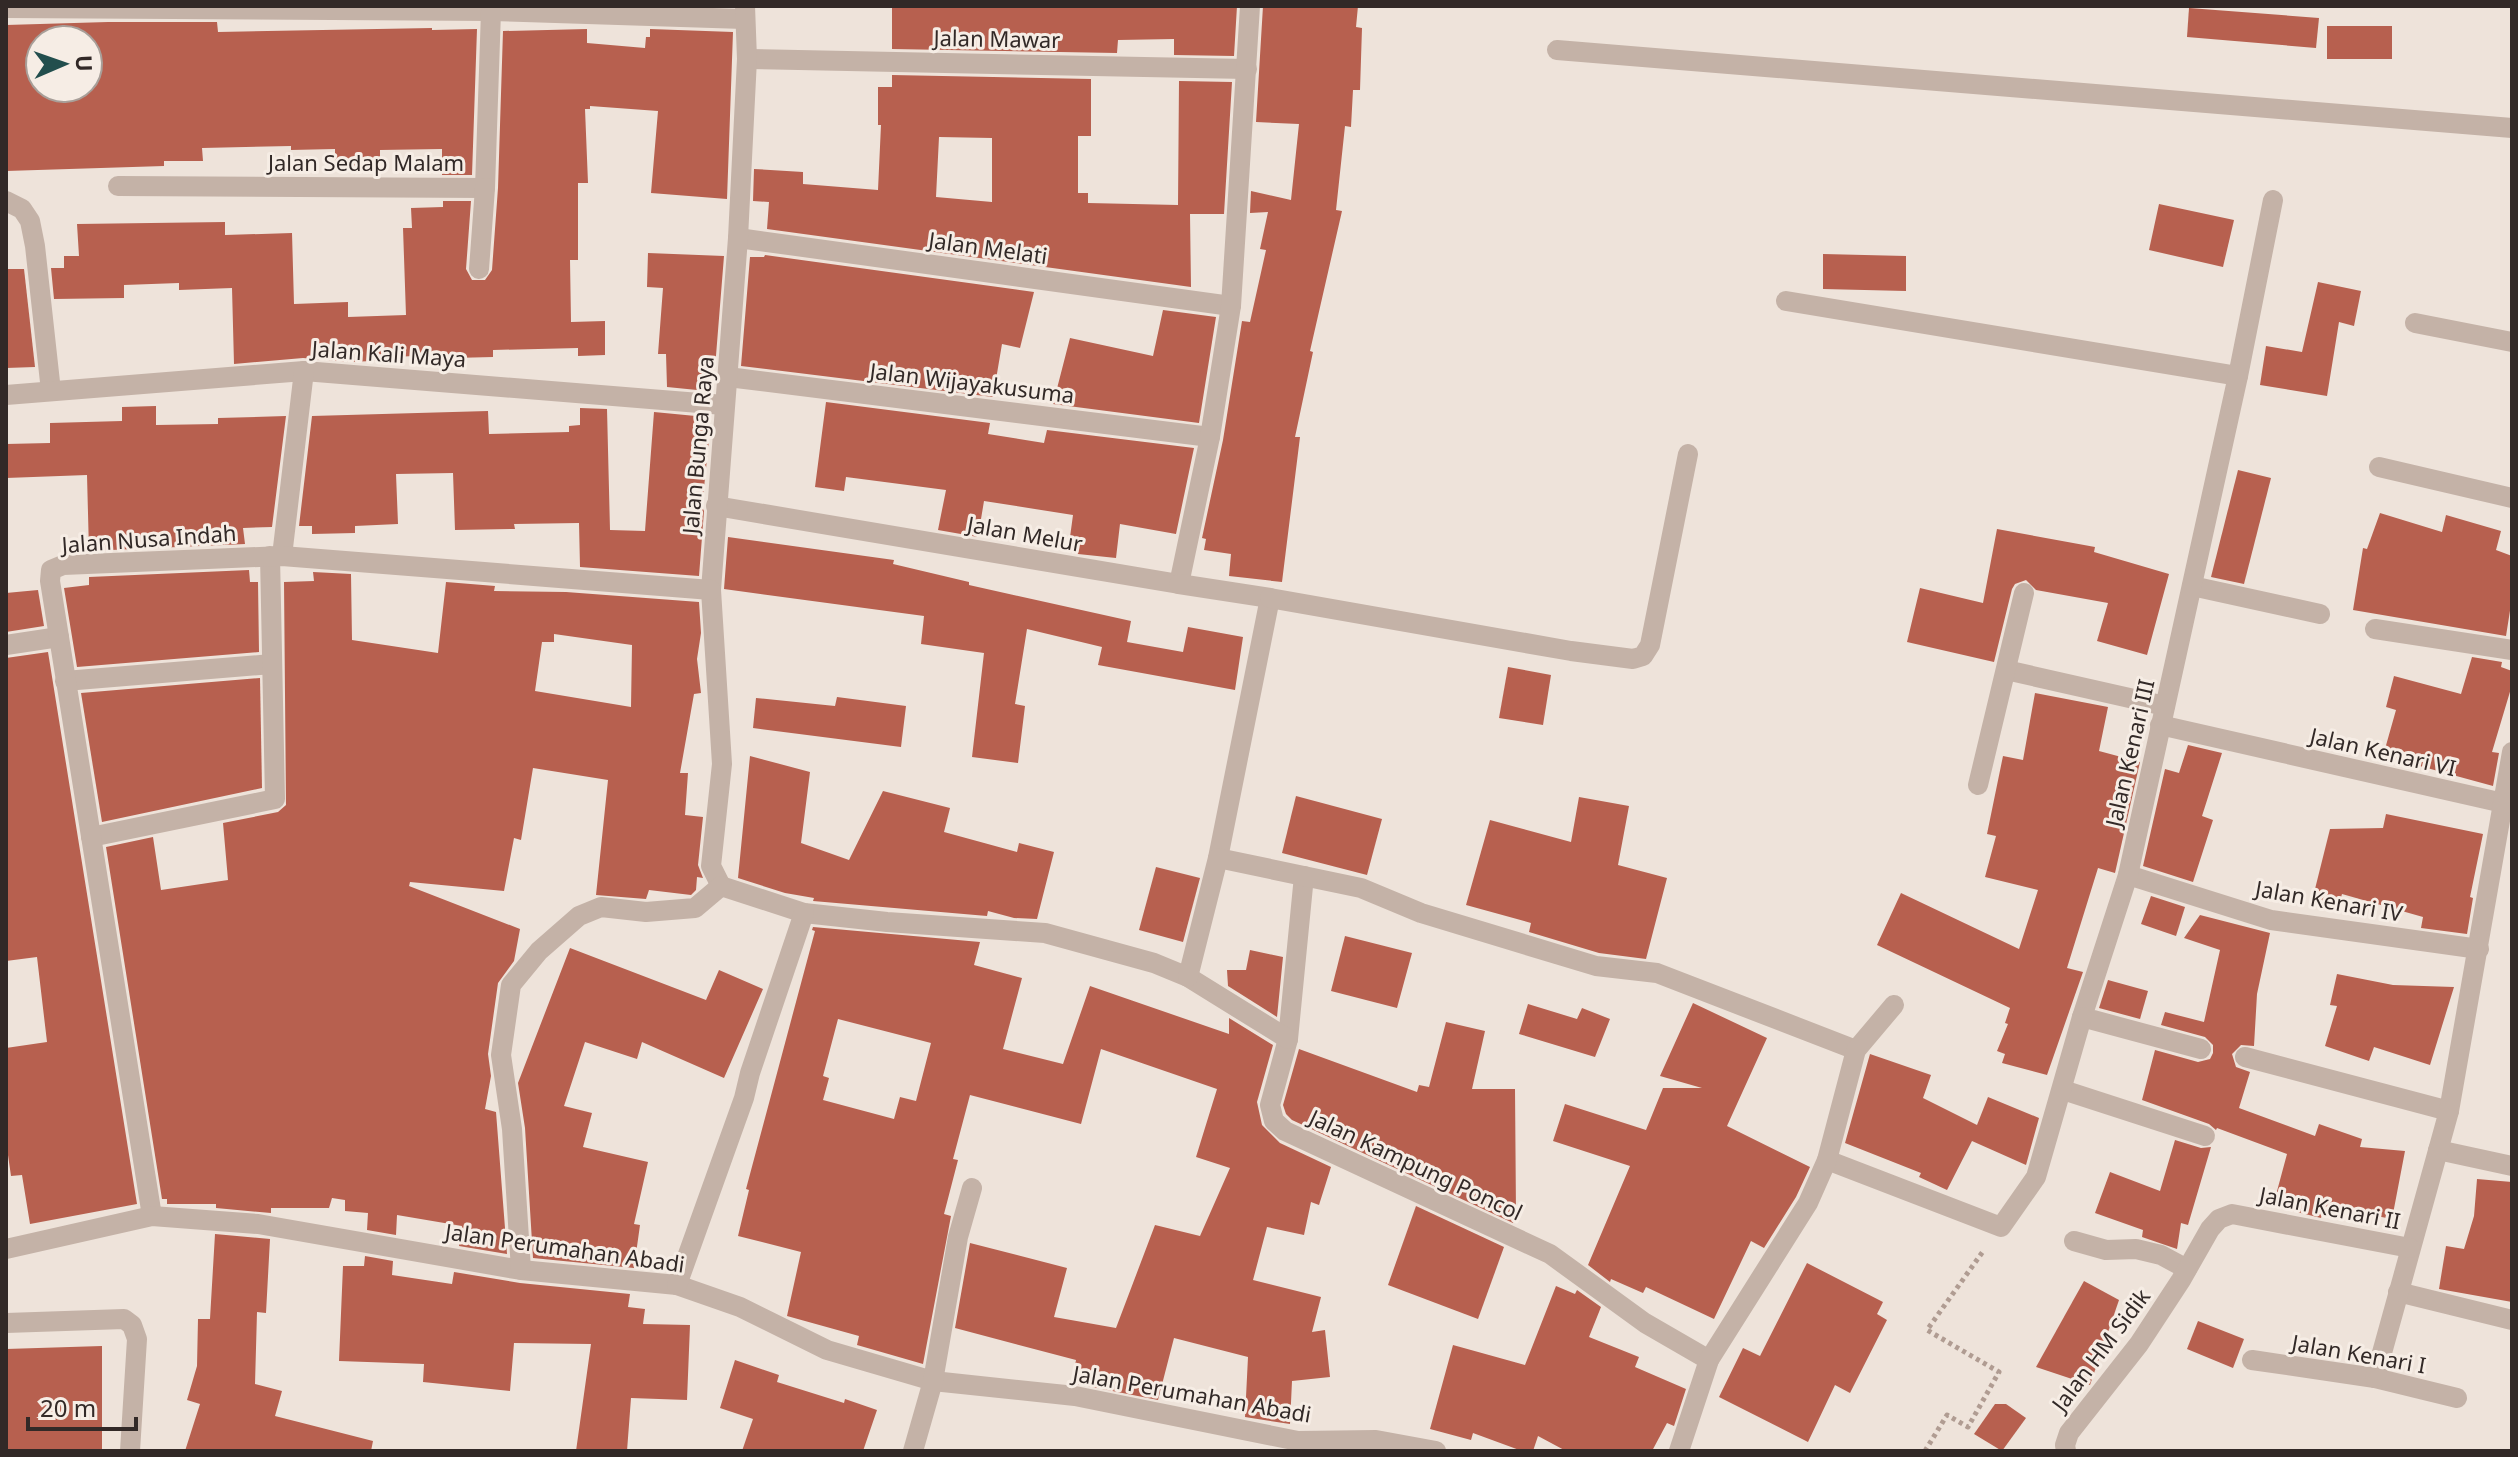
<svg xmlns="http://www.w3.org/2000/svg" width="2518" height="1457" font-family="'Noto Sans',sans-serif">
<rect width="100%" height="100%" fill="#eee3da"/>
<!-- building -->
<g fill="#b7604f" fill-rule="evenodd">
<path d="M892,6H1237L1234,56L1174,55V39L1118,40L1117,53L892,49Z"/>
<path d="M1263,6H1358L1356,27L1362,28L1360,90H1353L1351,127L1345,126L1336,210L1342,211L1310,351L1313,352L1295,437H1300L1282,582L1229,576L1231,554L1204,550L1206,539L1202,538L1223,440L1242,321L1250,322L1266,250L1260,249L1268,212L1250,213L1251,191L1291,200L1299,124L1256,122Z"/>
<path d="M2189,8L2319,18L2316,48L2187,37Z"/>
<path d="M108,22H217L218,32L432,28V30L477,29L472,175H442V149L380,150V165L335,166V149L291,150V146L202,148L203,161H164V166L6,171V25ZM40,40H88V88H40Z"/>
<rect x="2327" y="26" width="65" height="33"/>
<path d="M587,29V43L645,48L646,37H650V29L733,32L727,199L651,193L658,111L590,106V109H585L588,183H578V260H570L571,322L605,321V355L578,356V348L493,350V357L453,358V354L394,357V360L350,362L303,358L234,364L232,288L179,290V283L124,285V298L54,299L51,268H64V256H79L77,224L225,222V235L292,233L294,304L348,302V317L406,315L403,228H412L411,208L443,207V201H471L466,269L472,280H485L492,270L498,188L503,31Z"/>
<path d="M892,75L1091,79V136H1078V193H1088V203L1178,205L1179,81L1232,82L1224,214H1190L1191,287L767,229L769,202L753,201L754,169L803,172V184L878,190L881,125H878V87H892ZM939,137L992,138V202L936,197Z"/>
<path d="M2159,204L2234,220L2223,267L2149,250Z"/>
<path d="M648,253L724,256L715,368H709L707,391L667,387L666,354H658L663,288L647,287Z"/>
<path d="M1823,254L1906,256V291L1823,289Z"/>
<path d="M765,255L1034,292L1020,348L1002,344L993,397L741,366L750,257H764Z"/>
<path d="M6,269H24L35,367L6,368Z"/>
<path d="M2318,282L2361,291L2354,326L2339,322L2327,396L2260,385L2266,346L2302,352Z"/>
<path d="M1163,310L1216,317L1199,423L1053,404L1070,338L1153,356Z"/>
<path d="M826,402L990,423L988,434L1044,443L1047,430L1194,448L1176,534L1120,524L1116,558L1078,554L1068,552L1073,515L984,501L978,537L938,530L946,490L846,477L844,491L815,487Z"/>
<path d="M156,406V425L218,424V418L286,416L272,527L243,528L245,544L89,551L87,475L6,478V444L50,443V423L122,421V407Z"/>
<path d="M580,408L607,409L610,530L645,531L654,412L706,417L705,429L710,430L702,507L704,511L699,576L580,567L579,523L514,524L515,529L455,530L453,473L396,474L398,524L355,526V533L312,534V526H299L312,416L488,411L489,434L569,432V426L580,425Z"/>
<path d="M2238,470L2271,478L2244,584L2211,577Z"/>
<path d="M2380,513L2442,532L2446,515L2501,531L2496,550L2512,556V598L2506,636L2353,610L2363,548L2367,549Z"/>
<path d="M1997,529L2095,547L2094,552L2169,574L2147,655L2097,641L2108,603L2036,590L2026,580L2015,584L2012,589L1994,662L1907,642L1920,588L1983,603Z"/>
<path d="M728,537L894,560L893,564L969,582V585L1131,621L1127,642L1183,652L1188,627L1243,637L1235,690L1098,665L1102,647L1027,629L1015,704L1025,706L1018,763L972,757L984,653L921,644L924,616L724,589Z"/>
<path d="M249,570L250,582H258L259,652L77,667L64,588L89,585V577Z"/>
<path d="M313,572L351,574L352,640L438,653L446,582L495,586L494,591L566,592L699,602L701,633L697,659L701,693L694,694L680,773H688L685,815L703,817L698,865L703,878L697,877L696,890L691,895L649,890L646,899L596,895L608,780L533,768L521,840L514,838L504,891L410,882L409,886L520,929L514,961L498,983L488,1054L491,1076L485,1109L496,1112L507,1254L459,1246L462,1226L397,1215L396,1235L367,1230L368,1213L345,1211V1200L332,1198L329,1208H271V1213L216,1208V1204H167V1199H162L106,847L153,837L161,890L228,880L223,823L278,812L286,805L284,582L314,581ZM554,634L632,645L631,707L535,691L542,642H554Z"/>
<path d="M38,590L44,626L6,632V593Z"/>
<path d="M48,652L137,1204L30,1224L22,1175L11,1176L6,1141V1048L47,1042L37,957L6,961V658Z"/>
<path d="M2472,657L2502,662L2501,667L2512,671V685L2492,752L2499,753L2493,786L2383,756L2396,710L2386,707L2394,676L2461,694Z"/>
<path d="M1508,667L1551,675L1543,725L1499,718Z"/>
<path d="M260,678L262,788L102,822L81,693Z"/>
<path d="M2035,693L2108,707L2099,751L2140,762L2115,873L2098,868L2067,968L2083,972L2047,1075L2002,1063L2005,1054L1997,1051L2008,1024L2005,1023L2010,1008L1877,945L1901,893L2019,949L2038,890L1985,877L1996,836L1987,834L2003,756L2023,760Z"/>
<path d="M837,697L906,706L901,747L753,728L756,698L835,706Z"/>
<path d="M2188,745L2222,753L2202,816L2213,820L2193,882L2143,866L2165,769L2179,773Z"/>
<path d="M750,756L810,772L801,843L849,860L883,791L950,808L944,832L1017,852L1019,843L1054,852L1037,919L1014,918L988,911L987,916L813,901L814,898L785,893L738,878Z"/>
<path d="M1296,796L1382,819L1367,875L1282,853Z"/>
<path d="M1579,797L1629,806L1618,865L1667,878L1646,959L1599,953L1529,932L1531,923L1466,905L1490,820L1571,842Z"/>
<path d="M2386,814L2483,834L2470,897L2473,898L2467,934L2421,928L2423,917L2342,894L2337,911L2311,905L2330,829L2383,828Z"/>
<path d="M1156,867L1200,878L1183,942L1139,930Z"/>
<path d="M2151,896L2185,907L2176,936L2141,924Z"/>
<path d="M2200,915L2270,933L2257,994L2254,1046L2241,1045L2232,1054L2236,1067L2250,1072L2239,1108L2315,1136L2319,1124L2362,1139L2360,1147L2405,1151L2392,1219L2324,1206L2321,1218L2273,1206L2287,1154L2217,1128L2216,1130L2209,1124L2142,1100L2155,1050L2198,1062L2210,1059L2213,1053V1045L2205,1037L2161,1025L2165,1012L2204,1022L2220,950L2184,938Z"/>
<path d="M813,927L980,942L974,965L1022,978L1003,1049L1063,1064L1090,986L1229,1034V1018L1273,1045L1257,1102L1262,1125L1280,1143L1331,1167L1319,1205L1311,1202L1304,1235L1267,1227L1253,1280L1321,1297L1312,1332L1325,1330L1330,1377L1292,1381L1290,1424L1245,1417L1248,1357L1174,1338L1158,1400L1072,1383L1076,1360L955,1328L970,1243L1067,1268L1054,1317L1116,1328L1155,1225L1200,1236L1230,1168L1196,1157L1217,1089L1101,1049L1081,1124L970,1095L953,1159L958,1160L944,1214L951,1216L923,1364L857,1345L859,1336L787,1316L801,1252L738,1236L749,1190L746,1189L815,931L812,930ZM838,1019L931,1043L916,1101L900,1097L894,1119L823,1100L829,1078L823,1076Z"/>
<path d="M1345,936L1412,953L1397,1008L1331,991Z"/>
<path d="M570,948L706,1000L719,970L763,989L724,1078L642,1042L637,1059L585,1042L564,1106L592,1113L583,1147L648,1162L634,1224L640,1225L634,1268L533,1258L525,1128L518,1083Z"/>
<path d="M1250,950L1283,957L1277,1017L1228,986L1227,970H1246Z"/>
<path d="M2337,974L2393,985L2454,987L2430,1065L2374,1047L2369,1061L2325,1046L2337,1006L2330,1005Z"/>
<path d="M2108,980L2148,991L2140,1019L2099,1008Z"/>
<path d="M1693,1003L1767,1038L1727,1126L1810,1167L1796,1197L1764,1248L1751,1241L1714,1319L1646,1287L1643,1293L1611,1279L1610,1282L1588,1265L1630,1166L1553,1141L1565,1104L1646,1130L1663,1088H1702L1660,1076Z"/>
<path d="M1528,1004L1577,1019L1582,1008L1610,1019L1595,1057L1519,1034Z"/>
<path d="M1446,1022L1485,1031L1472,1089H1515L1516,1215L1513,1223L1292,1120L1286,1114L1283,1105L1299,1049L1417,1092L1419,1085L1429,1087Z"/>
<path d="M1870,1054L1931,1075L1923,1098L1977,1125L1988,1097L2039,1118L2026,1165L1972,1141L1947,1190L1919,1177L1921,1173L1845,1143Z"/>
<path d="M2175,1140L2201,1148L2211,1147L2188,1225L2181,1223L2177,1249L2142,1237L2143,1230L2095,1213L2110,1172L2160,1191Z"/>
<path d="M2477,1179L2512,1182L2510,1215L2512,1216V1302L2439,1289L2446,1246L2464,1249L2474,1216Z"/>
<path d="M1416,1206L1504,1247L1478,1319L1388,1285Z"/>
<path d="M215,1234L270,1239L266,1313L257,1312L255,1384L282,1391L275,1416L373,1441L371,1451H185L200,1404L187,1400L197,1366L198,1319H210Z"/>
<path d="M365,1256L393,1261L392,1275L452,1284L454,1272L520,1283L630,1294L628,1307L645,1309L643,1324L690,1325L687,1400L631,1398L627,1451H576L591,1344L514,1343L510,1391L423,1382L424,1364L339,1361L343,1266H364Z"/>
<path d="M1807,1263L1883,1302L1877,1314L1887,1320L1850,1393L1835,1385L1808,1442L1719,1397L1743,1348L1760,1356Z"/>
<path d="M2084,1281L2119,1300L2090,1385L2036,1367Z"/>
<path d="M1556,1286L1575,1294L1577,1290L1601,1307L1589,1337L1639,1357L1635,1367L1686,1389L1674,1426L1667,1423L1652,1451H1566L1538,1436L1533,1451H1522L1473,1433L1471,1440L1430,1429L1453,1345L1525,1365Z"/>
<path d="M2198,1321L2244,1339L2233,1368L2187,1349Z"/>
<path d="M102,1346V1451H6V1349Z"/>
<path d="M735,1360L779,1375L777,1382L844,1403L845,1399L877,1410L863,1451H742L753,1419L720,1408Z"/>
<path d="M1995,1404H2006L2026,1418L2002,1451L1974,1434Z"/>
</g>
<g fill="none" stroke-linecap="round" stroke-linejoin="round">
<!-- path -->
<path stroke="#b09c92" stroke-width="5" stroke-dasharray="4 4" stroke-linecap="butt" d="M1925,1451L1947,1415L1968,1427L1999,1372L1927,1330L1984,1250"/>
<!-- minor -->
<g stroke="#c4b2a7" stroke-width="20">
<path d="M6,8L491,11L744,19"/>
<path d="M1557,50L2512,128"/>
<path d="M747,59L1247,69"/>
<path d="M118,186L485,188L491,11"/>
<path d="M6,201L22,209L30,221L35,246L51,391"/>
<path d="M738,238L1231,306"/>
<path d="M479,269L485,188"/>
<path d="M1786,301L2238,376"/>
<path d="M2415,323L2512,342"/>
<path d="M728,377L1210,437"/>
<path d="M6,395L304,371L724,405"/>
<path d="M2379,467L2512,498"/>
<path d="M716,506L1179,584L1210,437L1231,306L1250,6"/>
<path d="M282,556L304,371"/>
<path d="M1179,584L1270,598L1218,858"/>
<path d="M2192,586L2320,614"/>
<path d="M1270,598L1571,651L1633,659L1643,656L1650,645L1688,454"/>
<path d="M2375,629L2512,650"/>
<path d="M6,645L59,637"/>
<path d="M2006,670L2165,706"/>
<path d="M65,681L272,664"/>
<path d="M2160,725L2512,805"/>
<path d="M1978,785L2024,593"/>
<path d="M91,837L275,799L270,556"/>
<path d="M2128,875L2271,920L2479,949"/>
<path d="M1304,876L1288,1039L1270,1105L1274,1121L1285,1131L1550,1254L1645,1323L1709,1360"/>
<path d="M721,886L711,866L722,764L711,590L738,238L747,59L745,6"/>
<path d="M721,886L804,913L887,922L1045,933L1154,963L1188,977L1288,1039"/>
<path d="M1188,977L1218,858L1361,888L1421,913L1596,966L1657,973L1856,1050"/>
<path d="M2201,1049L2082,1017L2128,875L2238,376L2273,200"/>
<path d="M2245,1057L2449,1111"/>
<path d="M2063,1090L2205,1136"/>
<path d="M2438,1150L2512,1166"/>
<path d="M1827,1160L2001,1227L2036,1177L2082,1017"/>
<path d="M152,1216L50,581L51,570L63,565L282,556L711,590"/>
<path d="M2074,1241L2106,1250L2136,1249L2161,1255L2187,1269"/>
<path d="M6,1249L152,1216L258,1224L521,1270L677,1285L740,1307L827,1350L933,1381L1075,1396L1298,1441L1376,1440L1436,1451"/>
<path d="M521,1270L512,1129L501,1055L511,985L539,951L579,916L601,907L646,912L695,908L721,886"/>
<path d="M677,1285L744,1098L750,1073L804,913"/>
<path d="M2398,1292L2512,1320"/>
<path d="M6,1323L124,1319L132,1325L137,1339L130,1451"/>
<path d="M2252,1360L2375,1378L2457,1398"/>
<path d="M2375,1378L2449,1111L2512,752"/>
<path d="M913,1451L933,1381L958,1237L972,1188"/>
<path d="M1679,1451L1709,1360L1808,1203L1827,1160L1856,1050L1894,1005"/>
<path d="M2066,1451L2065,1445L2069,1433L2139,1344L2181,1280L2210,1229L2219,1219L2232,1214L2410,1248"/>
</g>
</g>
<g text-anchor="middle" stroke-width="6" stroke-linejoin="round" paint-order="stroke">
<!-- street labels -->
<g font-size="22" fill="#322927" stroke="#f6ede5">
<text transform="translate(997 39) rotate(1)" y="8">Jalan Mawar</text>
<text x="366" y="171">Jalan Sedap Malam</text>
<text transform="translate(988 248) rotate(8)" y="8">Jalan Melati</text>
<text transform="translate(389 354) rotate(4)" y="8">Jalan Kali Maya</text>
<text transform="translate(972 383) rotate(7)" y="8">Jalan Wijayakusuma</text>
<text transform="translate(698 445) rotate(-85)" y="8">Jalan Bunga Raya</text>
<text transform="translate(1025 534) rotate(10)" y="8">Jalan Melur</text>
<text transform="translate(149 539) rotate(-4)" y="8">Jalan Nusa Indah</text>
<text transform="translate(2383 752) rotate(13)" y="8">Jalan Kenari VI</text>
<text transform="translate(2130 753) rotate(-77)" y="8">Jalan Kenari III</text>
<text transform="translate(2329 901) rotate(10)" y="8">Jalan Kenari IV</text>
<text transform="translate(1416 1165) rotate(25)" y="8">Jalan Kampung Poncol</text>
<text transform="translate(2330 1208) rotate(11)" y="8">Jalan Kenari II</text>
<text transform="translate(565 1248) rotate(8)" y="8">Jalan Perumahan Abadi</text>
<text transform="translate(2101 1350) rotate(-53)" y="8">Jalan HM Sidik</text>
<text transform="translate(2359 1354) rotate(10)" y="8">Jalan Kenari I</text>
<text transform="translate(1192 1394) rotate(10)" y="8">Jalan Perumahan Abadi</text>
</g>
</g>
<!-- border -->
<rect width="2518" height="1457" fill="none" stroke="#322927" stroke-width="16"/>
<!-- north arrow -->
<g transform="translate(64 64) rotate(88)"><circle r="38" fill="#f6ede5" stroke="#a89f99" stroke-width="2"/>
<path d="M0-6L14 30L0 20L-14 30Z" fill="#224e4d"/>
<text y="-12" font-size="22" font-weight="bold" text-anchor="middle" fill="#322927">U</text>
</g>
<!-- scale -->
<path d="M28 1417v12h108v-12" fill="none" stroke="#322927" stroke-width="4"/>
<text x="40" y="1417" font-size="24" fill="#322927" stroke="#f6ede5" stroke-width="6" paint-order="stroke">20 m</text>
</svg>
